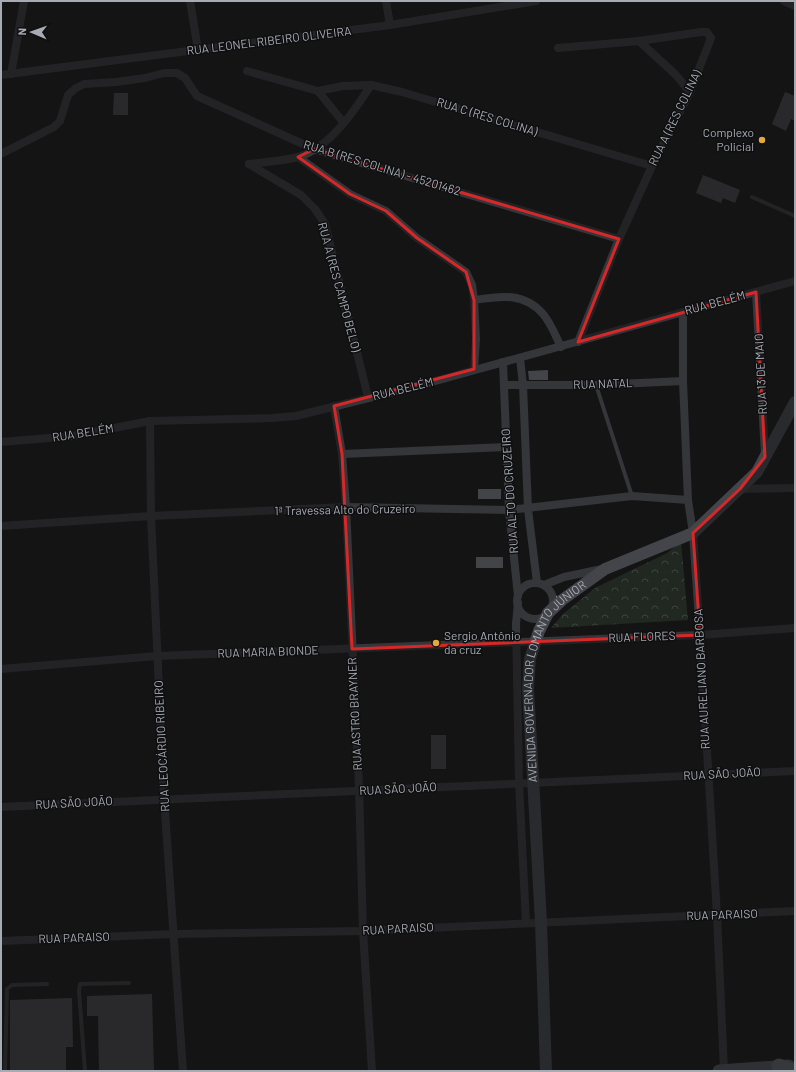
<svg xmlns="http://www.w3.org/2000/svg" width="796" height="1072" font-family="Barlow,sans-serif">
<defs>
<pattern id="park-crowns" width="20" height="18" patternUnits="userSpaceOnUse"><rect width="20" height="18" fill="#202821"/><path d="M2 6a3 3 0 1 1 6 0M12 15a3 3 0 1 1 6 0" fill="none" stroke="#3d443f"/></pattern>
</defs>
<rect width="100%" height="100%" fill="#141415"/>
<!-- park -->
<path fill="url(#park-crowns)" d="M681,541L688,620L551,628L563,614L595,588L667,553Z"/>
<!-- building -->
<g fill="#434448">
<path d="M785,92L795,96V121L791,119L786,131L772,124Z"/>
<path d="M114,93H128V115H113Z"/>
<path d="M703,175L740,190L735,203L723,198L721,203L696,193Z"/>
<path d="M548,370V380H529L528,371Z"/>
<rect x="478" y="489" width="23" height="10"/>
<rect x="476" y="557" width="27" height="11"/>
<rect x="431" y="735" width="15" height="34"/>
<path d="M152,994L154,1071H99L98,1016H87V996Z"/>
<path d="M72,998L73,1047H66V1071H10V1000Z"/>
</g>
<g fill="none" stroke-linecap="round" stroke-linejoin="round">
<!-- lane -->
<g stroke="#35363a" stroke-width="4">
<path d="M752,197L795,216"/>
<path d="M596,385L632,496"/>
<path d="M5,1071L7,989L12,985L47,984"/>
<path d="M85,1071L79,991L80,984L129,983"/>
</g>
<!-- street -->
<g stroke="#35363a" stroke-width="8">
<path d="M190,1L198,50"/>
<path d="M386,1L390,25"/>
<path d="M784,1L795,6"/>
<path d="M639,41L675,74L690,92"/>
<path d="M558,48L639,41L701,32H707L711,38L690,92L652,166L619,239L578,342"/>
<path d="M247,71L318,91L343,122"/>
<path d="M11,74L24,1"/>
<path d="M1,75L390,25L536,1"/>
<path d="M318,91L343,86L371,85L402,92L652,166"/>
<path d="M1,154L54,127L60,121L68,95L76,88L84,84L116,82L145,78L164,73H177L185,78L197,96L314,149L619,239"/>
<path d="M298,157L350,194L386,211L417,238L466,272L472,285L474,300L476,339L474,369"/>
<path d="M249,164L301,195L315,209L325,224L368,397"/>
<path d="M249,164C265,162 282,161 298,157C330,148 354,111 371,85"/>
<path d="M756,292L765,455"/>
<path d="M474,300C500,296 524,292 543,314C551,323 556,337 561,347"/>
<path d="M683,312V381L688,500L693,533L700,635L717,915L724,1070"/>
<path d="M520,358L523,385L528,509L537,583"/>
<path d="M503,362L509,510L518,596"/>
<path d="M505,385H596L683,381"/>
<path d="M334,406L342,454L346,507L359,786L363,931L372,1071"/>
<path d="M150,421L151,516L164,797L183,1071"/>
<path d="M1,442L73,436L150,421L272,418L296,416L421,385L795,281"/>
<path d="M342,454L506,447"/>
<path d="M740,489L795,488"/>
<path d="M1,526L151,516L346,507L509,510L632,496L688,500"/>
<circle cx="535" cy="601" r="18"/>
<path d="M544,585L564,577L602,569"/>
<path d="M518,603L516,624L519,783L526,923"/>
<path d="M1,669L157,656L700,635L795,628"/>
<path d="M1,807L795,771"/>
<path d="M1,941L174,934L363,931L795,911"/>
</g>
<!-- secondary -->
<path stroke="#43454a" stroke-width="12" id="s1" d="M546,1071L541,922L528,688L530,659L539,631L548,613L562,600L605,569L693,533L757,472L795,402"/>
<!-- primary -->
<path stroke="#515359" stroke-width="13" d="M719,1071L789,1066"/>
<!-- highway -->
<path stroke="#61646a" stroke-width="15" d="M779,1066L793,1071"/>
</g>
<!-- marked area -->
<path d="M0 0H796V1072H0ZM314,149L619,239L578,342L756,292L765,457L740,489L693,533L700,635L352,649L342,454L334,406L474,369V300L466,272L417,238L386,211L350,194L298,157Z" fill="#141415" fill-opacity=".55" fill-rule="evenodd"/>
<path fill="none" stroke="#d62828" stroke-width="3" stroke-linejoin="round" d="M314,149L619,239L578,342L756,292L765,457L740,489L693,533L700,635L352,649L342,454L334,406L474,369V300L466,272L417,238L386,211L350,194L298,157Z"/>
<!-- markers -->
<g fill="#e3a93e" stroke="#0f0f10" stroke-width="1.5">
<circle cx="762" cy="140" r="4"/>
<circle cx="436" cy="643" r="4"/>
</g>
<g text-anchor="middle" stroke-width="3" stroke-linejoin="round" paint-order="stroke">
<!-- street labels -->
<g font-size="12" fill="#a6abb4" stroke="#0f0f10">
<text transform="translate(269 41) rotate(-7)" y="4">RUA LEONEL RIBEIRO OLIVEIRA</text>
<text transform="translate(487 117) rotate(17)" y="4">RUA C (RES COLINA)</text>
<text transform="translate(675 118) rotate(-64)" y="4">RUA A (RES COLINA)</text>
<text transform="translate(382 168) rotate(17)" y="4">RUA B (RES COLINA) - 45201462</text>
<text transform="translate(339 287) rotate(75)" y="4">RUA A (RES CAMPO BELO)</text>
<text transform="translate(715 303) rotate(-15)" y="4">RUA BELÉM</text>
<text transform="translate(761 374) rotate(-93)" y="4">RUA 13 DE MAIO</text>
<text transform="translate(603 384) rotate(-2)" y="4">RUA NATAL</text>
<text transform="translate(403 389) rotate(-14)" y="4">RUA BELÉM</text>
<text transform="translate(83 433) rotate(-9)" y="4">RUA BELÉM</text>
<text transform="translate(510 491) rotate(-94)" y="4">RUA ALTO DO CRUZEIRO</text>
<text transform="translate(345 510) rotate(-1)" y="4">1ª Travessa Alto do Cruzeiro</text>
<text transform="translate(642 637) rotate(-2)" y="4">RUA FLORES</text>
<text transform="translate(268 652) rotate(-2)" y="4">RUA MARIA BIONDE</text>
<text transform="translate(702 679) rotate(-93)" y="4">RUA AURELIANO BARBOSA</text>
<text dy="4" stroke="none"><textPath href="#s1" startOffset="399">AVENIDA GOVERNADOR LOMANTO JÚNIOR</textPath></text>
<text transform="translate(355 714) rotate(-93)" y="4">RUA ASTRO BRAYNER</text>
<text transform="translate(162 746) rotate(-93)" y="4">RUA LEOCÁRDIO RIBEIRO</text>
<text transform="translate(722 774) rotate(-3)" y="4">RUA SÃO JOÃO</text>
<text transform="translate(398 789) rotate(-3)" y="4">RUA SÃO JOÃO</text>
<text transform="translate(74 803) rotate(-3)" y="4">RUA SÃO JOÃO</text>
<text transform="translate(722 915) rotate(-2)" y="4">RUA PARAISO</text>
<text transform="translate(398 929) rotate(-3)" y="4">RUA PARAISO</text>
<text transform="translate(74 938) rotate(-2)" y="4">RUA PARAISO</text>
</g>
<!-- poi labels -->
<g font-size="12" fill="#a6abb4" stroke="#0f0f10" text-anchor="end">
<text x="754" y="137">Complexo<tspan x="754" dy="14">Policial</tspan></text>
<text x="444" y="640" text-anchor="start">Sergio Antônio<tspan x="444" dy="14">da cruz</tspan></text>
</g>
</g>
<!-- border -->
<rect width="796" height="1072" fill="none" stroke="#a6abb4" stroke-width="4"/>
<!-- north arrow -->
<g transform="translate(32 32) rotate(272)" stroke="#0f0f10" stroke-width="3" paint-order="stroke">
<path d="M0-3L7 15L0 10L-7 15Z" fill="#a6abb4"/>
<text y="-6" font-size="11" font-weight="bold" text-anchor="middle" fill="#a6abb4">N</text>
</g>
</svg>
